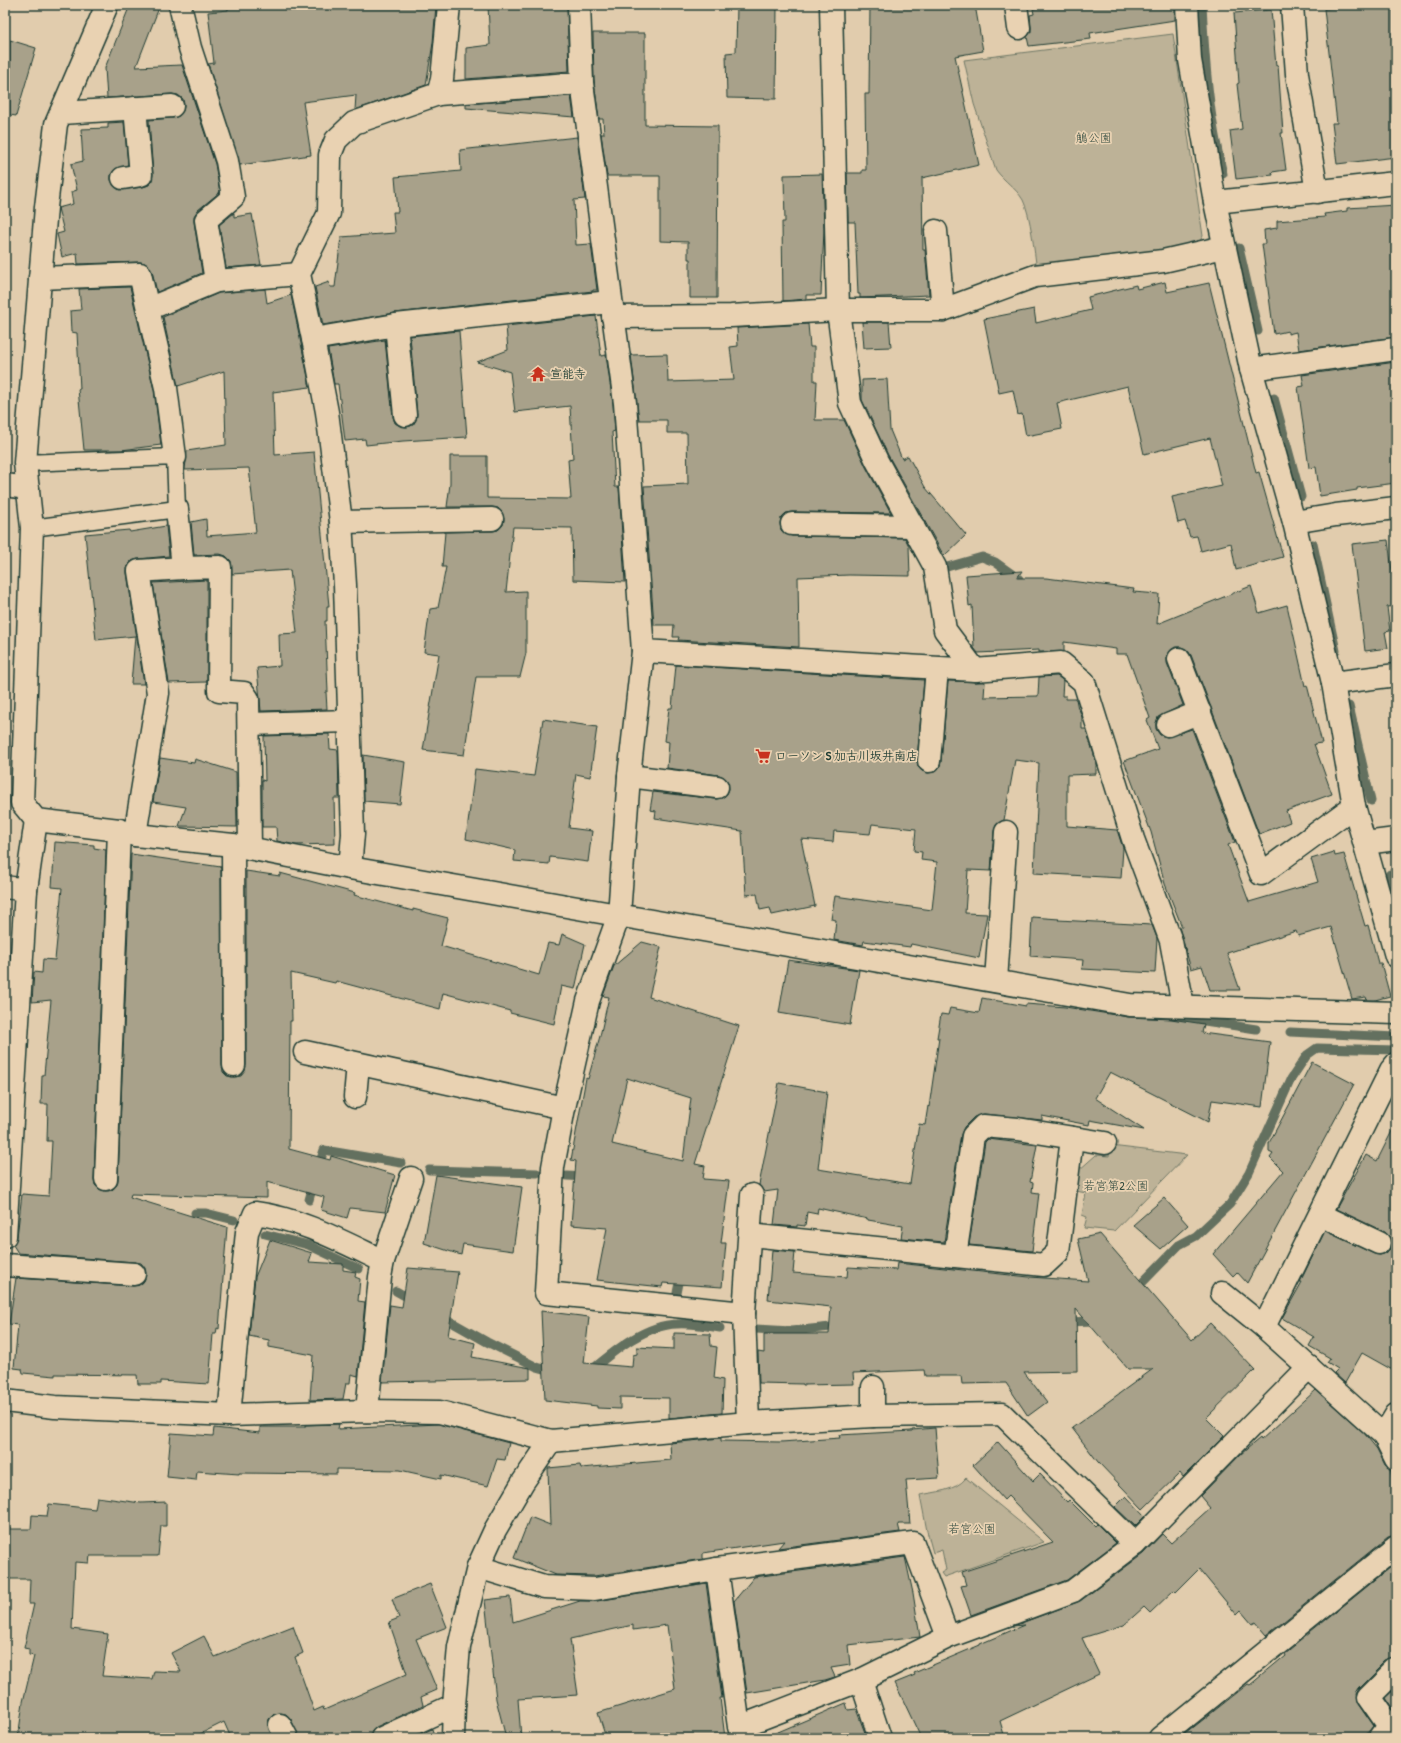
<svg xmlns="http://www.w3.org/2000/svg" width="1401" height="1743" font-family="'Patrick Hand','Klee One',sans-serif">
<rect width="100%" height="100%" fill="#e1ccad"/>
<filter id="ink" filterUnits="userSpaceOnUse"><feTurbulence type="fractalNoise" baseFrequency=".025" numOctaves="2"/><feDisplacementMap in="SourceGraphic" scale="8" xChannelSelector="R" yChannelSelector="G"/><feConvolveMatrix kernelMatrix="1 2 1 2 8 2 1 2 1" color-interpolation-filters="sRGB"/></filter>
<g filter="url(#ink)">
<!-- green -->
<g fill="#bdb297" stroke="#6e7866">
<path d="M1173,34L1203,236L1194,250L1037,270C1034,251 1031,216 1023,200C1016,188 1004,181 996,170L974,104L964,60Z"/>
<path d="M1111,1146L1187,1155L1114,1231L1084,1228L1087,1217L1082,1215L1086,1193L1076,1191L1079,1170L1096,1155L1109,1156Z"/>
<path d="M966,1478L1044,1542L944,1577L941,1573L946,1570L942,1550L933,1553L927,1531L920,1495C935,1492 956,1491 966,1478Z"/>
</g>
<g fill="none" stroke-linecap="round" stroke-linejoin="round">
<!-- stream -->
<g stroke="#636f5f" stroke-width="9">
<path d="M1202,5C1205,62 1209,118 1223,174"/>
<path d="M1239,248L1258,331"/>
<path d="M1274,398L1301,497"/>
<path d="M1313,544L1336,651"/>
<path d="M947,567L982,557L995,562L1019,579"/>
<path d="M1349,706L1371,801"/>
<path d="M1390,874L1396,894"/>
<path d="M1173,1016L1256,1029"/>
<path d="M1290,1032L1396,1037"/>
<path d="M318,1168L324,1150L401,1163"/>
<path d="M429,1170L537,1173"/>
<path d="M567,1176L587,1177"/>
<path d="M309,1200L314,1182"/>
<path d="M195,1213H206L234,1220"/>
<path d="M265,1234L308,1245L359,1269"/>
<path d="M1135,1290L1179,1245L1196,1236L1230,1204L1249,1173L1291,1079L1307,1055L1317,1048L1396,1050"/>
<path d="M396,1291L414,1301"/>
<path d="M677,1293L681,1273"/>
<path d="M439,1315L487,1342L537,1367L555,1372"/>
<path d="M1065,1322L1094,1321L1097,1318"/>
<path d="M756,1329L791,1331L841,1326"/>
<path d="M589,1372C613,1352 644,1325 677,1324C691,1323 706,1326 720,1328"/>
</g>
</g>
<!-- building -->
<g fill="#a8a18a" stroke="#1f3d34" fill-rule="evenodd">
<path d="M130,5H160L136,67L182,65L215,164L220,192L198,210L194,216V222L202,273L157,292L152,271L145,263L140,262L78,264L77,253L62,257L57,234L64,232L58,208L73,204L71,192L77,190L71,164L83,161L81,129L108,128V123L124,122L128,165L115,169L111,174V180L114,186L119,190L143,187L149,185L152,180L153,174L149,120L173,118L179,116L183,111L184,106L183,99L178,95L172,94L107,98L105,68Z"/>
<path d="M228,5H436L433,43L426,85L355,110L356,95L303,102L311,155L240,165L208,64L214,63L208,12L228,10Z"/>
<path d="M488,5H567L569,71L466,79V48L490,45Z"/>
<path d="M737,5H777L776,99L727,98L726,53L736,52Z"/>
<path d="M870,5H975L983,51L955,56L979,165L922,178L923,250H925L929,295L860,298V294H858L855,222H848L847,173H862V170H866L865,94H869Z"/>
<path d="M1062,5H1175V20L1090,33L1091,39L1029,46L1027,37L1031,32V27L1030,15L1034,14L1033,9Z"/>
<path d="M1369,5H1396V157L1337,164L1332,123H1337L1324,9Z"/>
<path d="M1271,10L1276,66L1278,65L1283,133H1281L1286,170L1272,172L1273,175L1236,179L1230,131L1242,129L1237,84L1239,83L1234,13Z"/>
<path d="M593,33H645V125L718,126L717,298H690V259H688V242L660,241V176H607L601,134H604L603,119H599L594,82Z"/>
<path d="M10,40L36,48L16,116L10,115Z"/>
<path d="M571,96L574,117L466,108V104Z"/>
<path d="M577,137L585,199L574,200L576,245L591,244L597,290H593V291L395,313L323,325L315,287L329,282L330,287H335L341,237L395,233L393,212H398L395,177L461,171L460,150Z"/>
<path d="M822,174L824,230L821,295H806V299L783,301L782,222H785L784,175Z"/>
<path d="M1396,205V337L1299,350L1296,332L1288,334V331L1274,334L1262,244H1265L1264,230L1277,228V221L1325,217L1324,214L1347,211V208Z"/>
<path d="M234,213V217L252,214L261,265L226,268L219,225Z"/>
<path d="M1165,282L1167,292L1209,283L1256,473L1259,472L1283,557L1236,570L1231,543L1201,551L1197,536L1190,537L1185,521L1178,523L1172,497L1222,486L1210,438L1144,454L1128,386L1057,403L1062,429L1026,436L1022,414L1018,415L1013,390L999,393L984,319L1034,309L1036,323L1091,310L1088,297L1136,285L1137,289Z"/>
<path d="M130,287L154,390L161,445L121,450H84L78,389H80L77,333L71,332L70,311L81,310L79,289Z"/>
<path d="M265,289L267,303L291,295L310,387L273,392L275,455L314,452L329,606H327V621H325L328,692H326L327,709L261,711L257,668L280,666L279,634L297,633L290,570L232,574L231,561L226,556L220,554L194,555L191,522L206,519L207,536L256,532L249,468L185,470L187,451L226,445L224,371L178,386L163,317L219,293Z"/>
<path d="M596,316L601,356L606,355L613,404L615,431L612,432L615,487H619L625,582L573,580L572,528L513,527L506,592L526,591V653L520,677H476L464,755L423,750L439,654L424,652L430,609L438,608L446,567H442L445,532L493,531L498,530L503,525L504,519L502,512L498,508L492,507H447L450,484V456H487V498L571,499L568,460L573,459L570,406L515,412L510,372L477,362L508,350L506,326Z"/>
<path d="M862,322H889L891,347L864,348Z"/>
<path d="M808,324L810,347H814V381H817L815,420H844L866,467L891,513L792,512L786,513L781,518L780,523L781,530L785,534L792,536L905,538L909,546L910,576L849,575L798,577L799,647L678,640L679,637H673L674,625H654L644,486L688,484L687,433H667V420H639L631,355L667,354L668,382L734,380L730,347L738,346L737,328Z"/>
<path d="M459,331L467,437L403,441L366,445L365,439L345,441L338,384H334L328,349L385,340L393,417L395,423L400,426L407,427L413,425L416,420L417,414L410,336Z"/>
<path d="M1396,362V395L1393,396L1396,423V483L1357,488V490L1320,496L1316,467L1309,468L1298,387L1304,386L1302,375Z"/>
<path d="M887,379L890,430L902,459L908,456L925,487L966,535L944,556L888,455L862,400V380Z"/>
<path d="M166,526L169,556L138,559L131,561L127,567V573L144,684H131L135,636L96,640L85,534L129,530L130,532Z"/>
<path d="M1388,540L1396,602V606L1387,607L1390,631L1385,632L1388,648L1365,651L1352,544Z"/>
<path d="M1022,571L1017,578H1046L1134,589L1133,592L1159,594L1157,624L1251,586L1259,613L1287,605L1305,686L1307,685L1322,743L1314,744L1332,794L1286,811L1290,822L1259,834L1191,655L1187,650L1181,647H1175L1170,651L1167,657V663L1183,705L1158,717L1156,723V729L1160,735L1167,737L1192,729L1235,842L1228,845L1249,902L1318,882L1311,859L1334,852L1335,856L1344,854L1365,926L1368,925L1378,963H1381L1390,996L1375,1000H1367L1366,997L1352,999L1331,927L1298,936L1296,931L1227,953L1240,990H1210L1202,966L1191,969L1179,927H1182L1165,884L1151,832L1124,761L1158,749L1147,720L1150,718L1127,654H1116V649L1064,642V652H1039V650L978,653L974,648L972,605L969,606L966,575Z"/>
<path d="M207,580V682L169,683L153,583Z"/>
<path d="M676,665L924,680L917,760L918,767L922,771L928,773L935,772L939,768L941,762L948,681L985,682L984,697L1038,696L1039,677L1057,676L1063,680L1062,696H1066V699H1076L1078,709H1079L1082,717V729H1086L1096,761V774L1067,775V826L1117,830L1123,848L1121,878L1034,873L1039,763L1015,760L1004,820L996,825L994,831L991,871L968,870L965,913L987,914L979,958L911,944L910,947L864,941L863,945L834,940L836,920L831,919L835,896L932,910L937,862L921,860L922,852L914,851L916,829L872,824L870,834L834,831L833,842L801,839L815,906L772,915L770,908L760,910L757,894L746,895L742,831L655,818L656,811L650,810L653,792L716,799L722,798L727,794L729,789L728,782L724,777L719,775L667,768L669,742L665,741L669,708H672Z"/>
<path d="M543,719L597,727L590,777L576,774L569,828L592,831L588,862L550,857L549,864L514,861L515,850L466,839L475,769L534,776Z"/>
<path d="M329,734L330,749L338,750L339,798H334L335,844L296,845L277,841L276,827H262V780L265,781L264,736Z"/>
<path d="M363,755L405,762L400,804L364,801Z"/>
<path d="M160,758L194,763L195,759L236,772L237,827L179,826L186,807L153,802Z"/>
<path d="M55,842L94,845V848L106,850L94,1179L95,1185L99,1189L105,1191L112,1190L117,1185L118,1179L131,854L221,867L222,1065L223,1072L227,1076L234,1077L241,1076L245,1071L246,1065V871L280,876V873L355,893L354,895L413,911V909L448,918L441,946L539,975L548,943L559,945L562,934L585,944L575,989L561,986L554,1024L510,1013V1011L443,993L440,1009L336,981L335,983L291,973L292,1021H290L289,1149L330,1160L331,1156L395,1175L385,1212L350,1208L347,1218L321,1210L324,1197L267,1182V1198L131,1194L130,1197L227,1227L219,1329L217,1328L216,1334H213L209,1384L161,1381V1384H138L137,1375L55,1374V1376L23,1373L22,1369L14,1368L18,1325L9,1324L16,1278L133,1286L139,1285L144,1281L146,1274L145,1268L141,1263L135,1262L18,1253L13,1245L17,1237L22,1194L49,1196L52,1141H47L48,1104H41L42,1075H44L51,1000L32,1002L34,972L42,973L43,959L55,960L62,888L52,887Z"/>
<path d="M1032,917L1059,919L1058,920L1152,925L1157,938L1155,973L1082,969L1083,960L1030,956Z"/>
<path d="M642,942L661,947L649,997L739,1026L695,1164L705,1166L703,1179L729,1181L721,1243H726L722,1287L663,1283L662,1287L597,1280L607,1228L571,1225L576,1161L571,1160L586,1078L588,1079L600,1036L609,997L603,996L614,966ZM627,1078L691,1098L683,1161L612,1144Z"/>
<path d="M788,960L859,970L850,1025L779,1013Z"/>
<path d="M5,970H9L7,1005H5Z"/>
<path d="M982,998L1026,1006V1004L1065,1007L1128,1017L1171,1019L1204,1024L1202,1033L1270,1042L1262,1107L1212,1100L1208,1122L1110,1072L1095,1098L1144,1130L1090,1120L1089,1125L1042,1116V1120L984,1114L974,1117L964,1127L961,1134L944,1242L901,1238L903,1226L868,1220V1219L818,1208L817,1214L807,1212L805,1226L797,1225V1227L774,1225L778,1190L764,1192L759,1185L779,1083L827,1092L818,1169L910,1184L919,1124L925,1125L928,1106L929,1107L939,1038H937L941,1014L948,1015L950,1008L979,1013Z"/>
<path d="M1312,1062L1354,1084L1247,1283L1237,1272L1233,1276L1213,1254L1283,1171L1270,1158L1273,1154L1269,1152V1143Z"/>
<path d="M1396,1123V1372L1362,1353L1345,1383L1334,1373L1338,1369L1327,1362L1330,1358L1309,1346L1314,1337L1282,1318L1302,1282H1300L1325,1231L1374,1254L1380,1255L1386,1253L1390,1249L1391,1242L1389,1236L1385,1232L1336,1209L1366,1155L1377,1161Z"/>
<path d="M988,1139L1037,1145L1030,1182L1033,1183L1032,1192L1039,1193L1032,1251L969,1245L985,1142Z"/>
<path d="M436,1175L522,1187L513,1251L463,1244L461,1255L424,1243Z"/>
<path d="M1164,1198L1188,1225L1161,1249L1133,1225Z"/>
<path d="M1100,1234L1192,1340L1210,1323L1255,1370L1206,1418L1224,1436L1183,1477L1180,1473L1143,1509L1098,1462L1072,1428L1153,1369H1128L1076,1309L1077,1371L1024,1372L1047,1402L1028,1416L1006,1383L962,1384L961,1376H925L924,1370L853,1373L854,1384L803,1385V1384L759,1383L758,1352L764,1353V1334H829L831,1307L768,1300L772,1250L795,1252L793,1273L847,1277L848,1267L896,1270L897,1263L1029,1277L1088,1281L1078,1239Z"/>
<path d="M270,1240L312,1253L309,1262L343,1264V1270L356,1272L355,1277L360,1279L358,1301L365,1302L358,1376L351,1374L350,1383H346L343,1399L310,1400L313,1355L269,1347V1340L249,1336L255,1277Z"/>
<path d="M408,1268L458,1272L448,1336L475,1343L472,1357L530,1368V1379L382,1382L390,1305L402,1307Z"/>
<path d="M541,1311L589,1317L584,1363L632,1367L633,1355L637,1354V1347L674,1349V1333L710,1334L711,1346L717,1347L714,1378L723,1380L722,1413L669,1418V1398L620,1397V1409L597,1408V1406L545,1400Z"/>
<path d="M1316,1390L1364,1433L1377,1449L1385,1465L1391,1470L1396,1486V1535L1388,1537L1267,1635L1256,1622L1252,1624L1241,1611L1237,1615L1199,1569L1176,1592L1174,1590L1150,1613L1144,1607L1124,1625L1082,1638L1099,1674L1000,1721L1005,1738H921L895,1683L915,1675L914,1673L980,1645V1644L1024,1625L1013,1626L1080,1601L1143,1554L1162,1534L1171,1543L1210,1508L1200,1496L1241,1454L1260,1438L1261,1440Z"/>
<path d="M339,1424L338,1429L438,1424L509,1443L505,1460L497,1459L488,1486L441,1475V1479L400,1470L337,1469V1474L239,1473V1474L197,1471L196,1480L167,1477L171,1433L213,1436L214,1428L260,1433V1427H305V1425Z"/>
<path d="M935,1428L939,1478L906,1480L910,1524H898L900,1532L778,1548L784,1541L703,1553V1559L594,1576L556,1575L514,1558L530,1517L550,1525L548,1468L580,1465L581,1468L671,1460L670,1443L721,1438V1441L781,1442L840,1438L839,1435L912,1431V1430Z"/>
<path d="M998,1442L1033,1481L1040,1474L1067,1502L1069,1500L1095,1526L1097,1524L1116,1543L1067,1580L971,1615L961,1586L966,1585L962,1572L1053,1542L1008,1496L1004,1500L973,1465Z"/>
<path d="M1126,1496L1145,1516L1135,1526L1115,1507Z"/>
<path d="M97,1497L141,1503L166,1502V1526H161L158,1556H90L89,1563L75,1562L72,1629L108,1634L102,1676L152,1679L154,1671L181,1672L171,1653L204,1636L215,1657L293,1626L303,1653L295,1657L314,1711L323,1707L324,1710L407,1674L389,1622L399,1618L392,1599L430,1584L447,1627L416,1639L437,1690L421,1697L423,1705L376,1727L372,1731L370,1738H299L291,1719L286,1714L280,1713L274,1714L269,1719L268,1724L273,1738H231L224,1722L192,1738H109L66,1734V1738H18L23,1702L34,1656L29,1655V1649L24,1648L34,1604H29L30,1579H5V1529H31L32,1515L47,1516L49,1504L95,1509Z"/>
<path d="M905,1557L913,1593L920,1637L848,1645L850,1665L831,1668L835,1677L825,1680L747,1693L734,1601L754,1577Z"/>
<path d="M1396,1563V1657L1387,1660L1359,1688L1356,1693L1358,1704L1374,1727L1370,1732L1363,1738H1180L1248,1684L1250,1685L1285,1656L1284,1654Z"/>
<path d="M706,1583L722,1698H720L725,1738H606L598,1713L675,1689L667,1625L633,1630V1625L570,1639L578,1695L518,1699L521,1738H506L496,1699L485,1600L510,1597L513,1622L580,1601H597Z"/>
<path d="M1396,1687V1712L1394,1713L1384,1698Z"/>
<path d="M846,1703L848,1710L856,1709L867,1738H764Z"/>
<path d="M432,1729L435,1738H412Z"/>
</g>
<g fill="none" stroke-linecap="round" stroke-linejoin="round">
<defs>
<path id="service" d="M25,463L175,457L177,509L32,528"/>
<g id="minor">
<path d="M107,5L56,124L46,207L25,463L32,528L22,803L36,820L119,830L135,835L233,845L350,868L1130,1005L1396,1013"/>
<path d="M180,5L190,48L227,161L233,197L206,220L216,281"/>
<path d="M579,5L582,83L625,403L643,651L629,776L619,915L588,1001L564,1108L553,1167L546,1293L744,1313"/>
<path d="M831,5L838,310L850,403L877,461L935,567L945,630L975,670"/>
<path d="M1016,5L1019,28"/>
<path d="M1187,5L1190,60L1215,202L1251,369L1294,522L1333,683L1354,806L1396,956"/>
<path d="M1292,5L1297,74L1317,192"/>
<path d="M438,94L582,83"/>
<path d="M61,113L172,106"/>
<path d="M123,178L141,175L135,108"/>
<path d="M1215,202L1396,183"/>
<path d="M936,231L943,310"/>
<path d="M40,278L140,274L166,388L175,457"/>
<path d="M148,309L216,281L299,274"/>
<path d="M613,317L731,316L838,310H943L1035,276L1163,261L1224,247"/>
<path d="M396,325L405,415"/>
<path d="M313,339L396,325L610,302"/>
<path d="M1251,369L1396,349"/>
<path d="M5,485L28,488"/>
<path d="M177,509L183,568"/>
<path d="M341,522L492,519"/>
<path d="M1294,522L1336,515L1396,508"/>
<path d="M792,524L913,526"/>
<path d="M643,651L975,670L1061,663L1084,682L1133,839L1171,941L1183,1006"/>
<path d="M1179,659L1261,874L1354,806"/>
<path d="M1333,683L1396,675"/>
<path d="M249,724L349,721"/>
<path d="M1168,725L1200,712"/>
<path d="M929,761L937,669"/>
<path d="M629,776L717,787"/>
<path d="M135,835L158,693L139,571L183,568L220,567L219,691L244,693L248,699L250,848"/>
<path d="M1365,843L1396,839"/>
<path d="M233,845L234,1065"/>
<path d="M350,868L353,834L345,585L341,522L327,412L313,339L299,274L329,213L330,155L336,140L354,123L438,94L442,79L449,5"/>
<path d="M5,887L26,890"/>
<path d="M996,981L1006,832"/>
<path d="M305,1052L564,1108"/>
<path d="M1396,1064L1391,1070L1264,1327L1384,1435L1396,1415"/>
<path d="M355,1097L358,1064"/>
<path d="M106,1179L119,830"/>
<path d="M1320,1215L1379,1243"/>
<path d="M750,1235L1044,1265L1058,1252L1072,1138"/>
<path d="M5,1236L26,890L36,820"/>
<path d="M955,1256L973,1136L983,1126L1018,1129L1105,1143"/>
<path d="M5,1265L134,1274"/>
<path d="M1222,1293L1264,1327"/>
<path d="M873,1387V1416"/>
<path d="M5,1401L55,1407L229,1415L367,1411L440,1412L551,1441L748,1423L873,1416L1002,1414L1135,1544"/>
<path d="M367,1411L380,1277L383,1261L411,1178"/>
<path d="M229,1415L247,1232L255,1213C301,1219 341,1241 383,1261"/>
<path d="M748,1423L744,1313L752,1195"/>
<path d="M1384,1435L1396,1459"/>
<path d="M478,1567L544,1587L595,1589L717,1569L739,1727L861,1680L948,1637L1073,1591L1135,1544L1309,1367"/>
<path d="M717,1569L913,1543L948,1637"/>
<path d="M861,1680L880,1738"/>
<path d="M280,1725L287,1738"/>
<path d="M382,1738L454,1705L459,1647L478,1567L495,1530L523,1482L551,1441"/>
<path d="M453,1738L454,1705"/>
<path d="M1160,1738L1396,1547"/>
<path d="M1381,1738L1389,1727L1368,1697L1396,1669"/>
</g>
</defs>
<!-- service casing -->
<use href="#service" stroke="#1f3d34" stroke-width="19"/>
<!-- minor casing -->
<use href="#minor" stroke="#1f3d34" stroke-width="25"/>
<!-- service -->
<use href="#service" stroke="#e9d2b2" stroke-width="16"/>
<!-- minor -->
<use href="#minor" stroke="#e9d2b2" stroke-width="22"/>
</g>
</g>
<!-- icons -->
<defs>
<symbol id="temple-bare" viewBox="-9 -9 18 18"><path d="M0-6L5-2H3V0L6.5 2.5H4V6H1.5V3h-3V6H-4V2.5H-6.5L-3 0V-2H-5Z" fill="#c8321e" stroke="#e9d2b2" stroke-width="2.5" paint-order="stroke"/></symbol>
<symbol id="supermarket-bare" viewBox="-9 -9 18 18"><path d="M-6-5.5h2.5l.6 2H6L4.5 2H-2.5L-4.4-4H-6ZM-1.5 3.2a1.3 1.3 0 1 0 .1 0ZM3 3.2a1.3 1.3 0 1 0 .1 0Z" fill="#c8321e" stroke="#e9d2b2" stroke-width="2.5" paint-order="stroke"/></symbol>
</defs>
<g fill-rule="evenodd">
<use href="#temple-bare" x="527" y="363" width="22" height="22"/>
<use href="#supermarket-bare" x="752" y="745" width="22" height="22"/>
</g>
<g text-anchor="middle" stroke-width="3.5" stroke-linejoin="round" paint-order="stroke">
<!-- park labels -->
<g font-size="12" fill="#2f493e" stroke="#e9d2b2">
<text x="1094" y="142">鵤公園</text>
<text x="1116" y="1190">若宮第2公園</text>
<text x="972" y="1533">若宮公園</text>
</g>
<!-- poi labels -->
<g font-size="12" font-weight="bold" fill="#1f3d34" stroke="#e9d2b2" text-anchor="start">
<text x="550" y="378">宣能寺</text>
<text x="775" y="760">ローソン S 加古川坂井南店</text>
</g>
</g>
<!-- margin -->
<rect width="1401" height="1743" fill="none" stroke="#e9d2b2" stroke-width="20"/>
<rect x="10" y="10" width="1381" height="1723" fill="none" stroke="#1f3d34" stroke-width="1.5" filter="url(#ink)"/>
</svg>
